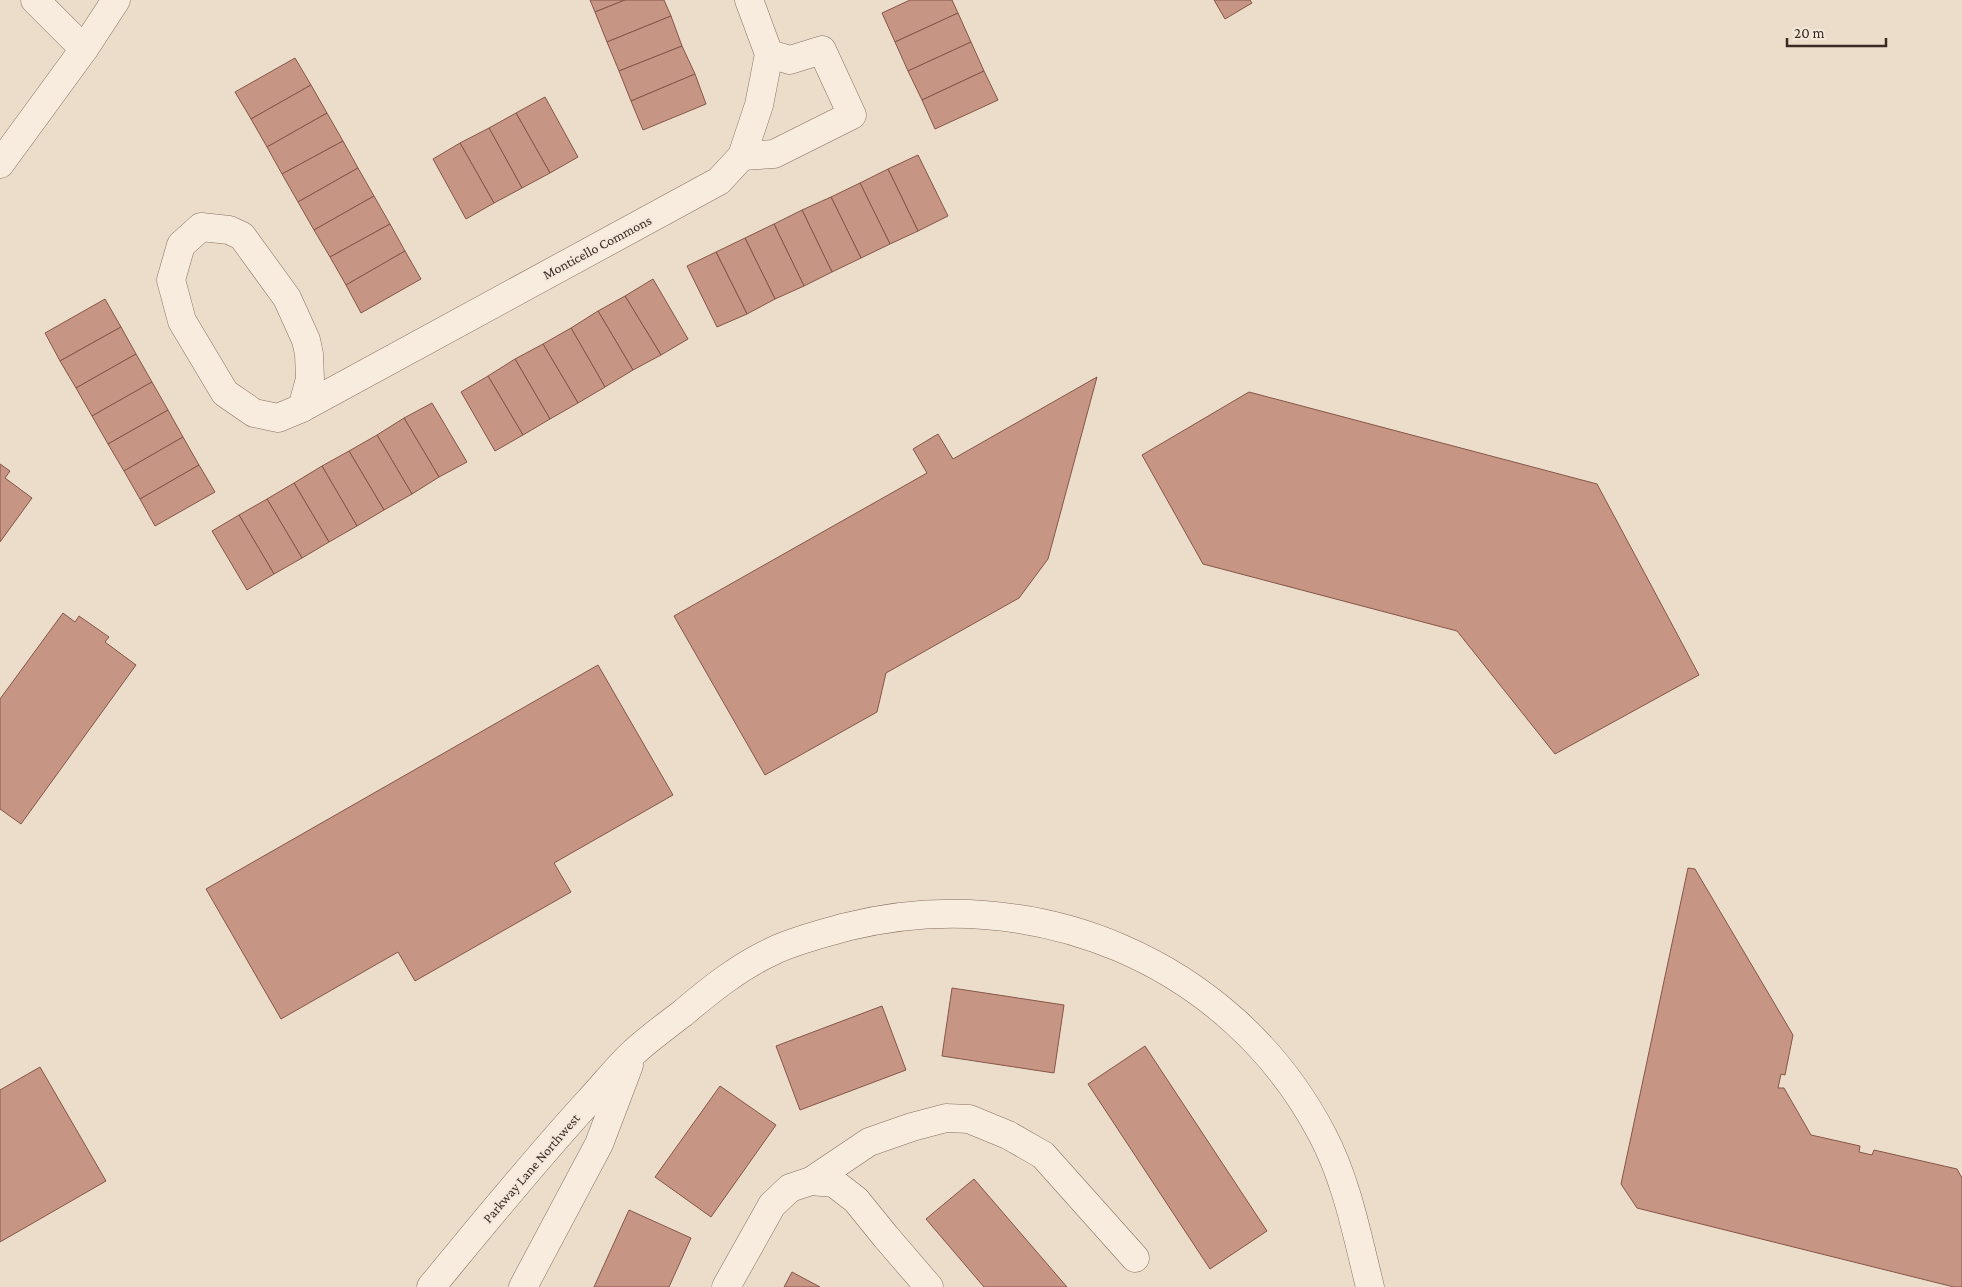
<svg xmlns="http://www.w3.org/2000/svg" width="1962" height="1287" font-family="'Crimson Pro',serif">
<rect width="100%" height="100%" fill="#ecddcb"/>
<!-- building -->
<g fill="#c79584" stroke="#855648">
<path d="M590,0H625L595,12Z"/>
<path d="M625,0H664L671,16L607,42L595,12Z"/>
<path d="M910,0H952L958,13L895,42L882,13Z"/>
<path d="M1214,0H1250L1252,3L1225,19Z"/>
<path d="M958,13L971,42L908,71L895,42Z"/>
<path d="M671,16L682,46L619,71L607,42Z"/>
<path d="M971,42L984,71L922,100L908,71Z"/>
<path d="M682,46L695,74L631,101L619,71Z"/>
<path d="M295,58L311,85L251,119L235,92Z"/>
<path d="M984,71L998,100L935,129L922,100Z"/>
<path d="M695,74L706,104L643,130L631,101Z"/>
<path d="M311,85L327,113L267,147L251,119Z"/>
<path d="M545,97L578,157L550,173L516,113Z"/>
<path d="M327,113L343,141L282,174L267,147Z"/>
<path d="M516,113L550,173L522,188L489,128Z"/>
<path d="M489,128L522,188L494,203L460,143Z"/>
<path d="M343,141L358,168L298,202L282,174Z"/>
<path d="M460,143L494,203L466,219L433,159Z"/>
<path d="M918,155L948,216L918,231L888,169Z"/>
<path d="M358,168L374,196L314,230L298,202Z"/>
<path d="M888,169L918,231L890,244L860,183Z"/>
<path d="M860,183L890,244L861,258L831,197Z"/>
<path d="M374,196L390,224L330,257L314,230Z"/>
<path d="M831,197L861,258L832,272L802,210Z"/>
<path d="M802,210L832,272L804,286L774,224Z"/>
<path d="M390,224L405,251L346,285L330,257Z"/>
<path d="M774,224L804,286L775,299L745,238Z"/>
<path d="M745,238L775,299L747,314L716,252Z"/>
<path d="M405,251L421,279L361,313L346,285Z"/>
<path d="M716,252L747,314L717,327L687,266Z"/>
<path d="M653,279L688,339L661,355L625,296Z"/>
<path d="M625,296L661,355L633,370L598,311Z"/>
<path d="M105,299L121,327L60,361L45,333Z"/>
<path d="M598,311L633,370L605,387L571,328Z"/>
<path d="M121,327L136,354L76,388L60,361Z"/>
<path d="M571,328L605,387L578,403L543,344Z"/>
<path d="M543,344L578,403L550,419L515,359Z"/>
<path d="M136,354L152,382L92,416L76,388Z"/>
<path d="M515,359L550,419L523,435L488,376Z"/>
<path d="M488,376L523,435L495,451L461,392Z"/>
<path d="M1097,377L1048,559L1019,598L886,673L877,712L765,775L674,616L927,473L913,449L938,434L953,459Z"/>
<path d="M152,382L168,410L108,444L92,416Z"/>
<path d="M1249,392L1597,484L1699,675L1555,754L1457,631L1203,564L1142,455Z"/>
<path d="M432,403L467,462L439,477L404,418Z"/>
<path d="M168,410L183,437L124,471L108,444Z"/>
<path d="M404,418L439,477L412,494L377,435Z"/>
<path d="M377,435L412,494L384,510L349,451Z"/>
<path d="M183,437L199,465L140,499L124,471Z"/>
<path d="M349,451L384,510L357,526L322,466Z"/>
<path d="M0,464L10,471L5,478L32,498L0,542Z"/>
<path d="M199,465L215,492L155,526L140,499Z"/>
<path d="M322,466L357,526L329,542L294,483Z"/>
<path d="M294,483L329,542L302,558L267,499Z"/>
<path d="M267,499L302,558L274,574L239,515Z"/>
<path d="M239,515L274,574L247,590L212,531Z"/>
<path d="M63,613L75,622L79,616L109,637L105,642L136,665L21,824L0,809V699Z"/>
<path d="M598,665L673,795L554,863L571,892L415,981L398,952L281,1019L206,889Z"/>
<path d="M1688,868L1695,869L1793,1035L1785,1075L1781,1074L1778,1088H1784L1811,1135L1860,1146L1859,1152L1872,1155L1874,1150L1957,1169L1962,1178V1287H1954L1637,1208L1621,1184Z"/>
<path d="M952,988L1064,1005L1054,1073L942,1056Z"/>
<path d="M882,1006L906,1070L800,1110L776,1046Z"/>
<path d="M1145,1046L1267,1231L1210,1269L1088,1084Z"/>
<path d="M40,1067L106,1181L0,1242V1090Z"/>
<path d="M720,1086L776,1125L711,1217L655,1177Z"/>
<path d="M974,1179L1067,1287H984L926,1219Z"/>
<path d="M629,1210L691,1238L669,1287H594Z"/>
<path d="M792,1272L820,1287H784Z"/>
</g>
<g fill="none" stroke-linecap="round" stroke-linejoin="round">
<defs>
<g id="minor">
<path d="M35,0L84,49"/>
<path d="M742,156L774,154L852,115L822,50L790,60L769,54"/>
<path d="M0,164L84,49L116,0"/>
<path d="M201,227L229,230L242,236L287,298L306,340L309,354L310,379L302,408L278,418L254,413L225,393L182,321L171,280L181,245Z"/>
<path d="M302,408L719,181L742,156L759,105L769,54L749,0"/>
<path d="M811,1181L869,1142L912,1127L946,1118L969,1119L1008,1135L1043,1155L1135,1258"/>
<path d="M431,1287C483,1224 534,1161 589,1101C604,1085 617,1068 633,1053C648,1039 666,1026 683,1013C710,990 740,966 773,951C796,940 822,934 846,927C1034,880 1231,961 1322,1134C1347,1181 1357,1235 1370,1287"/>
<path d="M523,1287L599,1144L629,1065"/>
<path d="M726,1287L772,1205L790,1188L811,1181L834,1183L856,1200L886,1237L929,1287"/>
</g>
</defs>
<!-- minor casing -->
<use href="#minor" stroke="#886f60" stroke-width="29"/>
<!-- minor -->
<use href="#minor" stroke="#f7ecde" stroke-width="28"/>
</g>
<g text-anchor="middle" stroke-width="4" stroke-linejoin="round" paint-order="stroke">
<!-- street labels -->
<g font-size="14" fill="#3a2a23" stroke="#f4e8db">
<text transform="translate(597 247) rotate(-28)" y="5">Monticello Commons</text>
<text transform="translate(531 1168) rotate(-49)" y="5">Parkway Lane Northwest</text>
</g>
</g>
<!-- scale -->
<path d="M1787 38v8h99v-8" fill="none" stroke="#3a2a23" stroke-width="2.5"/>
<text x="1794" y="38" font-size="15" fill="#3a2a23" stroke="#f4e8db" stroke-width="4" paint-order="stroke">20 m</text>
</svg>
